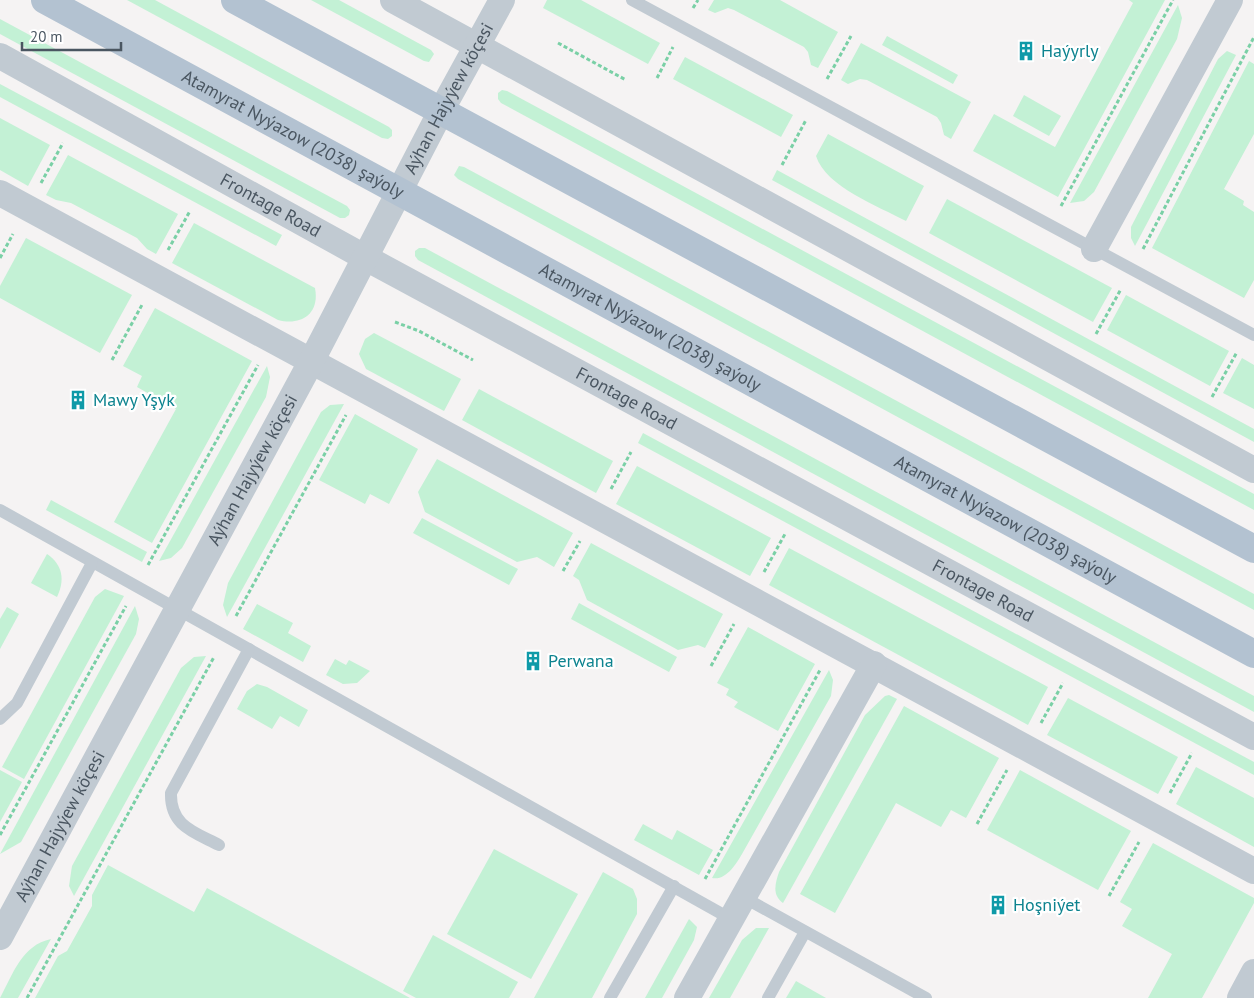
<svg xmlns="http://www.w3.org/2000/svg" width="1254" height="998" font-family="'PT Sans',sans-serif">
<rect width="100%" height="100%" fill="#f5f3f3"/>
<!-- green -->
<g fill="#c3f1d5">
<path d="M127,0H155L389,127L392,130V136L388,139L382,138Z"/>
<path d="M311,0H339L431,50L434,54L429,62L424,61Z"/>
<path d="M547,0H581L660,43L648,64L543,8Z"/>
<path d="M714,0H780L838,32L818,68L811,65L808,52L804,47L734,10L728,8L715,13L708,10Z"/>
<path d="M1129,0H1165L1058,197L973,151L994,114L1055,147L1133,3Z"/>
<path d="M1178,5L1182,18L1177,39L1094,192L1084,201L1070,203Z"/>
<path d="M0,19L347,206L350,210L349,215L345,218H340L0,34Z"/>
<path d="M887,36L958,75L953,84L882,45Z"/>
<path d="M861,43L971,102L951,139L944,135L941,123L937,117L867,80L860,79L848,84L841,80Z"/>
<path d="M1227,51L1236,55L1135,246L1131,238V227L1218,59Z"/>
<path d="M685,57L793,115L781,137L673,79Z"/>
<path d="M1249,61L1254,64V134L1224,189L1244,201L1243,205L1254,212V280L1244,298L1152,248Z"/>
<path d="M0,84L282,235L276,246L0,97Z"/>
<path d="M502,90L507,91L1254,494V510L501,103L498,99V93Z"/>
<path d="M1024,95L1061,116L1049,136L1013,116Z"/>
<path d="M0,118L50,145L28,186L0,170Z"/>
<path d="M828,134L924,186L906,221C878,206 826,187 816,156Z"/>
<path d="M68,155L178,214L156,254L147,249L137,238L71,203L56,200L46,195Z"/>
<path d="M459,166L464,167L1254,594V610L458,179L454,175Z"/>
<path d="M777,170L1254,429V442L772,180Z"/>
<path d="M947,199L1112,288L1093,322L929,233Z"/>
<path d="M194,223L315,288C320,314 301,326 278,320L172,263Z"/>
<path d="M26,238L132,295L100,353L0,298V286Z"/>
<path d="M419,248H425L1254,696V712L418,260L415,256V251Z"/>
<path d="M1126,295L1229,351L1210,386L1107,330Z"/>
<path d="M155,308L252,361L152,543L114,522L176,409L137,387L142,376L123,366Z"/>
<path d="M374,333L461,379L444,411L366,369L359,354L365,339Z"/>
<path d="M1242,358L1254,365V409L1223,393Z"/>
<path d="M267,366L270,377L266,397L182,548L171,558L159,561Z"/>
<path d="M479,389L613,461L596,493L462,420Z"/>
<path d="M344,404L227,617L223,605L228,583L321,412L330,405Z"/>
<path d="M355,414L418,449L389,504L370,494L365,504L319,480Z"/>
<path d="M643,433L1254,762V775L638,443Z"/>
<path d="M437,459L573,533L554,567L537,557L517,562L425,512L418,492Z"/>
<path d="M637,466L771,538L750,576L616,504Z"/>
<path d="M51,500L147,552L142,562L46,510Z"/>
<path d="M422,518L518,569L509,585L413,533Z"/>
<path d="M591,543L723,614L705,648L698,645L678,650L587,600L579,580L573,576Z"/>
<path d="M789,548L1048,687L1028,725L769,585Z"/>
<path d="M47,554C63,565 65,580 57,597L31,583Z"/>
<path d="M105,589L124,596L24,779L2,767L95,597Z"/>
<path d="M579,603L677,657L669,672L571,619Z"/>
<path d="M257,604L293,623L288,633L311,646L303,662L243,629Z"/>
<path d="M135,606L139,619L136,634L21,842L0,854Z"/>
<path d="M7,607L19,614L0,649V619Z"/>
<path d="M748,627L815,664L778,731L734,707L738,702L726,695L729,689L717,683Z"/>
<path d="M206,656L74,896L69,886L72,866L181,668L194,657Z"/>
<path d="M335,659L346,665L349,660L370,671L357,683L343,684L326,675Z"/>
<path d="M829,670L833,680L831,696L742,854C736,864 726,881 712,878Z"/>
<path d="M257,684L267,687L308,710L299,727L280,716L272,729L237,709L247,691Z"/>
<path d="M889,695L897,699L783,903C772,895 775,884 779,872L865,715L885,696Z"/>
<path d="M1068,698L1178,757L1158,794L1047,735Z"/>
<path d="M904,706L999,758L966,818L951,810L941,827L896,803L835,913L800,894Z"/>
<path d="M1196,767L1254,798V847L1176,804Z"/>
<path d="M0,770L22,782L0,822Z"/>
<path d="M1020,770L1131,831L1098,890L987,830Z"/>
<path d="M643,824L672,840L677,830L713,850L699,875L634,840Z"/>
<path d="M1153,843L1254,898V903L1202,998H1148L1172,954L1122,926L1132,909L1120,902Z"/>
<path d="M494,849L578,894L531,979L447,934Z"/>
<path d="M108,865L194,912L207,888L410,998H35L58,956L67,951L92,906V895Z"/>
<path d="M603,872L633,889L637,899V914L592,998H534Z"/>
<path d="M689,919L697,927L694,940L662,998H645Z"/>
<path d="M756,928H769L730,998H709L742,940Z"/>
<path d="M433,935L518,982L509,998H416L403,991Z"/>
<path d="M51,939L18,998H0C13,974 22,945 51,939Z"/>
<path d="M796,981L826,998H786Z"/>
</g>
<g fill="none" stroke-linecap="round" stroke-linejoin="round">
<!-- path -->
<g stroke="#7ad0a6" stroke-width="3" stroke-dasharray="4 2.5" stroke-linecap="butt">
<path d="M693,8L698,0"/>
<path d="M558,43L626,80"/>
<path d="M657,78L673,47"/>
<path d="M827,79L851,36"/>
<path d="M782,165L806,120"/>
<path d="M41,183L63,143"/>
<path d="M1061,206L1173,0"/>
<path d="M1143,249L1254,37"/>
<path d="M168,250L190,211"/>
<path d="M0,258L13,234"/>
<path d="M395,322L419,331L473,360"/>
<path d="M1096,334L1121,289"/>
<path d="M112,360L143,303"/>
<path d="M1212,397L1237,352"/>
<path d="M611,489L631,452"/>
<path d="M148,565L258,365"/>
<path d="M563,571L580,541"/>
<path d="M764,572L785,534"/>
<path d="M236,616L346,415"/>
<path d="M711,666L734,624"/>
<path d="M1041,723L1063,683"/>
<path d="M1170,793L1192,753"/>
<path d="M977,824L1007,770"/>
<path d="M0,835L126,606"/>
<path d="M705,879L820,670"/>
<path d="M1109,896L1139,842"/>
<path d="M27,998L214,657"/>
</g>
<!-- lane -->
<g stroke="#c1cad2" stroke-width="12">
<path d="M632,0L1254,335"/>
<path d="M0,510L731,919"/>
<path d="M0,719L17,703L92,563"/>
<path d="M219,845C194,832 170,826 171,793L249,649"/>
<path d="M743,897L926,998"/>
<path d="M610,998L674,886"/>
<path d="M768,998L805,932"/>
</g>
<!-- street -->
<g stroke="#c1cad2" stroke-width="26">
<path d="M393,0L1254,470"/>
<path id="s1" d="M0,56L366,258L1254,737"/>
<path d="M0,193L1254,871"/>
<path d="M1094,249L1230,0"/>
<path id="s2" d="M0,937L311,362L441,111L502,0"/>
<path d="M687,998L874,664"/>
<path d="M1240,998L1254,972"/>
</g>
<!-- primary -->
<g stroke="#b3c2d1" stroke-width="28">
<path id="s3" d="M45,0L1254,654"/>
<path d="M235,0L1254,549"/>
</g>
</g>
<!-- icons -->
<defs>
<symbol id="building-bare" viewBox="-9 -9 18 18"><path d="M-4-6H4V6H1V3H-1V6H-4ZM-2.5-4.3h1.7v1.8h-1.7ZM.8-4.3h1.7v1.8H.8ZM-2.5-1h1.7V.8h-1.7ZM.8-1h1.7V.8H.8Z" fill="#0f9aa8" stroke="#fff" stroke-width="2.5" paint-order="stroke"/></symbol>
</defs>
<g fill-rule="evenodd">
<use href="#building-bare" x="1012" y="37" width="28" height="28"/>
<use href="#building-bare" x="64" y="386" width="28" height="28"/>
<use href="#building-bare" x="519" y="647" width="28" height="28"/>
<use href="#building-bare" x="984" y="891" width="28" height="28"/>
</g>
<g text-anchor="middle" stroke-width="4.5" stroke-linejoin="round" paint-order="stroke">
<!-- culture labels -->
<g font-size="18" fill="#0d838f" stroke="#fff" text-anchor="start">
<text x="1041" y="57">Haýyrly</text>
<text x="93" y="406">Mawy Yşyk</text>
<text x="548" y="667">Perwana</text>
<text x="1013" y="911">Hoşniýet</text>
</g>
<!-- street labels -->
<g font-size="18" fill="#4a5661" stroke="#fff">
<text dy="6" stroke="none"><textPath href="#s2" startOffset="951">Aýhan Hajyýew köçesi</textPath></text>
<text dy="6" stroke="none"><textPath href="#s3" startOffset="282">Atamyrat Nyýazow (2038) şaýoly</textPath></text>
<text dy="6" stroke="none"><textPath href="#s1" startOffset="309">Frontage Road</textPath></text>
<text dy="6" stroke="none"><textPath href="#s3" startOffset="688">Atamyrat Nyýazow (2038) şaýoly</textPath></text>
<text dy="6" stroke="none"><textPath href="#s1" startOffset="714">Frontage Road</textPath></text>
<text dy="6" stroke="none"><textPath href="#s2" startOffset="531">Aýhan Hajyýew köçesi</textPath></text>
<text dy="6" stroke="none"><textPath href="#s3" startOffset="1092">Atamyrat Nyýazow (2038) şaýoly</textPath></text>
<text dy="6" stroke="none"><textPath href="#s1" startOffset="1119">Frontage Road</textPath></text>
<text dy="6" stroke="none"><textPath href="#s2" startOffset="126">Aýhan Hajyýew köçesi</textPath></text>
</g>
</g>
<!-- scale -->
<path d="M22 42v8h99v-8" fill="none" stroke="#4a5661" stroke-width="2.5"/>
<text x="30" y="42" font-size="15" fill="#4a5661" stroke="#ffffff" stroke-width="4" paint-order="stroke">20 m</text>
</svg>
